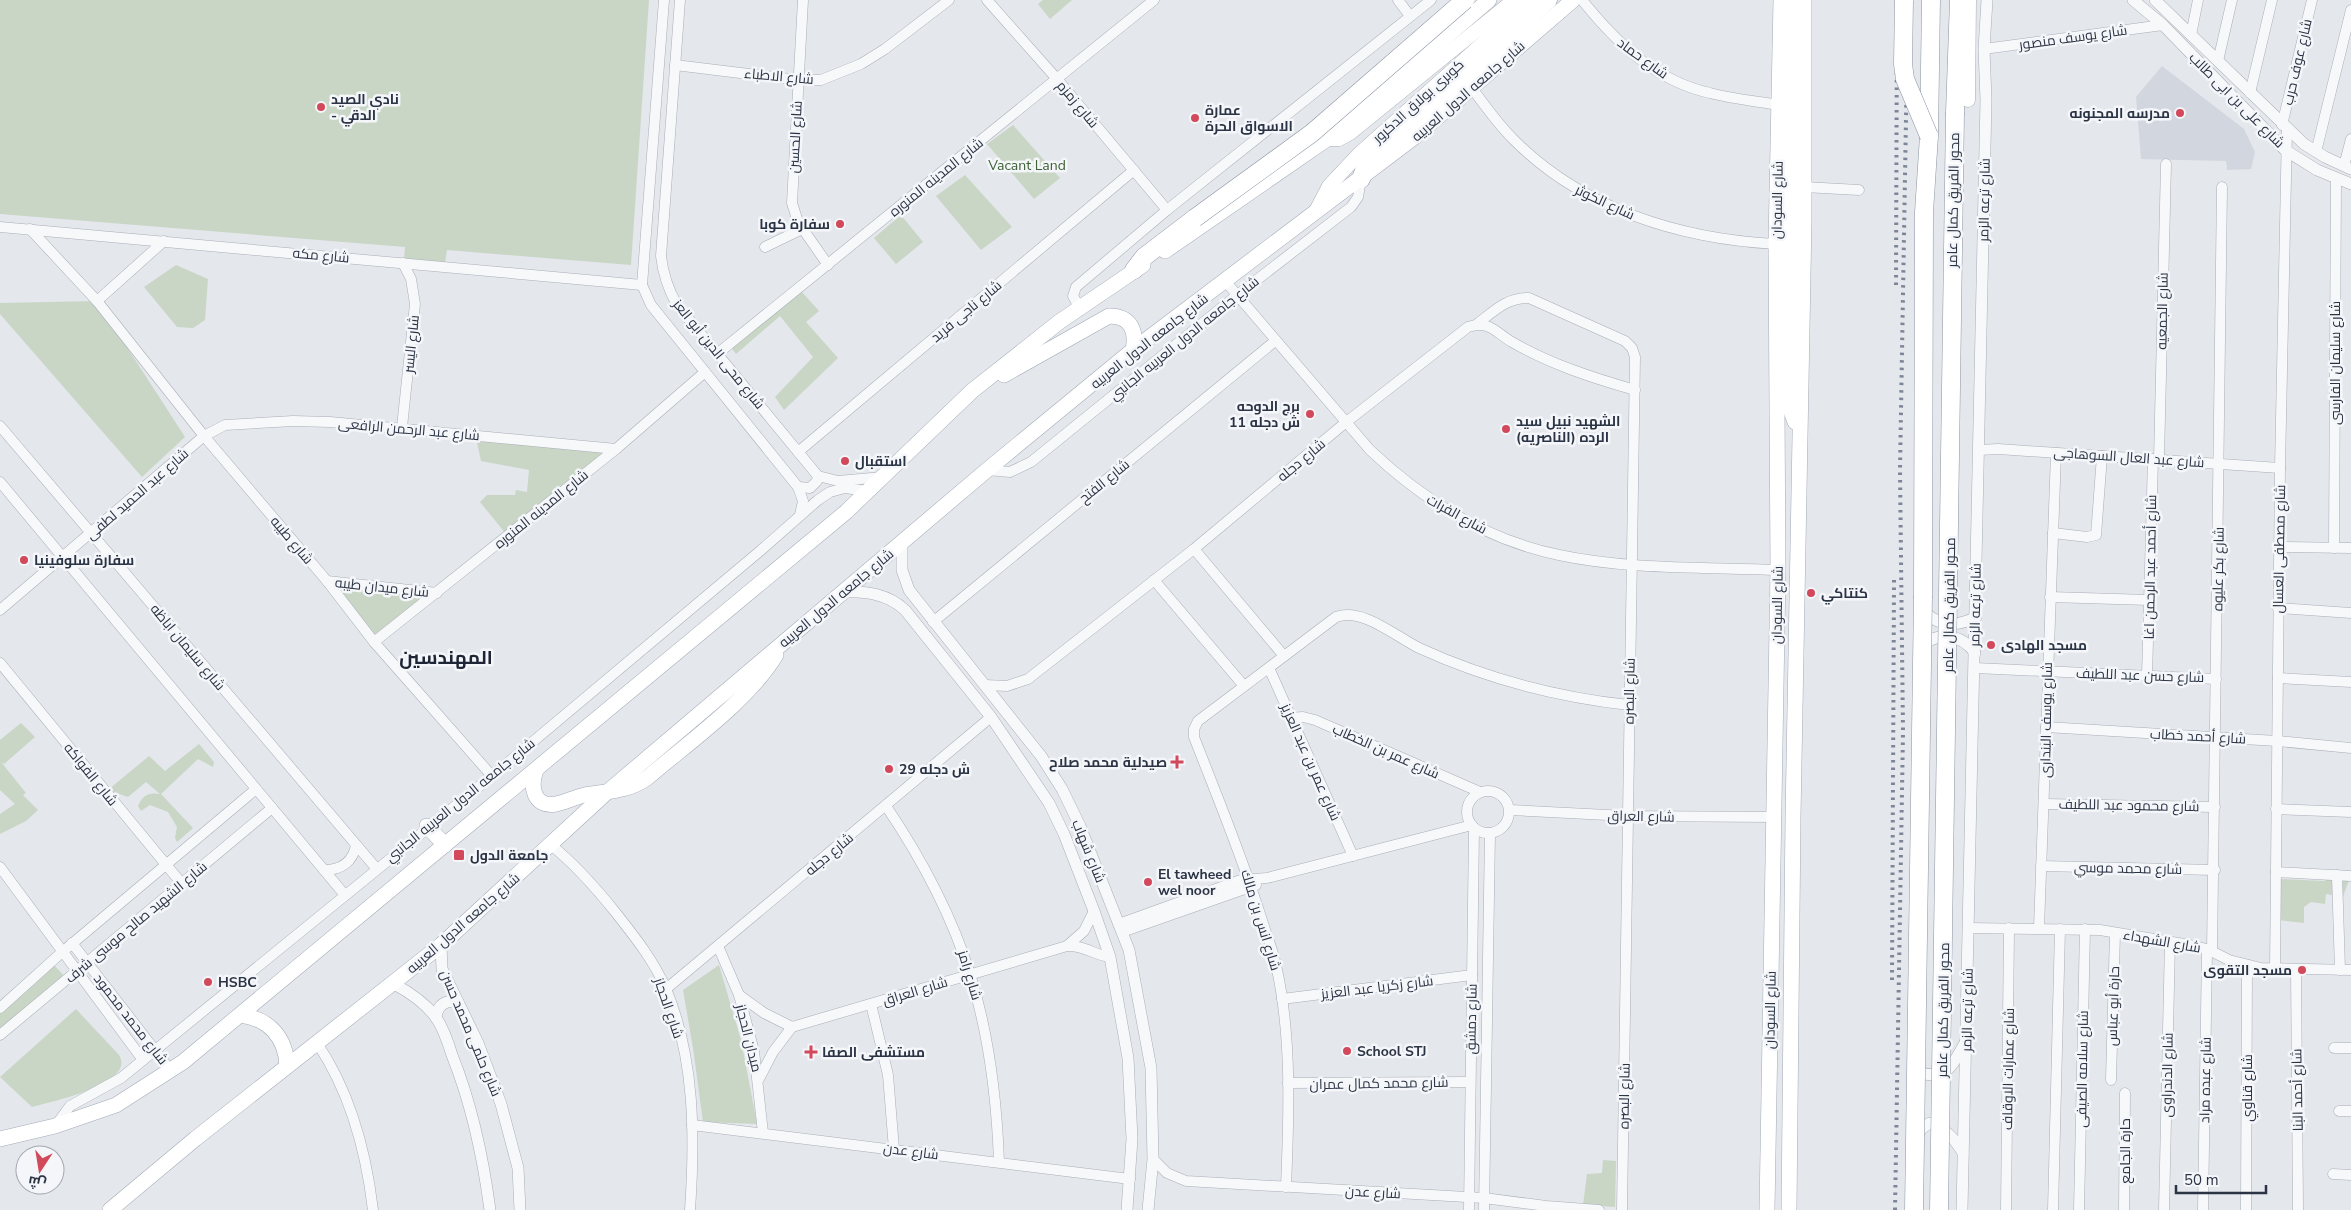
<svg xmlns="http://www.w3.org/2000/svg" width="2351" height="1210" font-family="'Nunito Sans',Cairo,sans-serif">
<rect width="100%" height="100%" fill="#e4e7ec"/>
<!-- built -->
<path fill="#d2d6de" d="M2162,66L2244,129L2255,152L2251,169L2227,170L2226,161L2141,159L2136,97Z"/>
<!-- green -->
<g fill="#c9d6c5">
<path d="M0,0H649L631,265L447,250L445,263L404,259L405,247L0,214Z"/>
<path d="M1043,0H1072L1050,19L1038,4Z"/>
<path d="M1013,125L1060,178L1034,199L987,144Z"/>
<path d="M965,175L1012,227L981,250L936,196Z"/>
<path d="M901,215L923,242L896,264L874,238Z"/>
<path d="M176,265L208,279L205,320L193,328L177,327L144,287Z"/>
<path d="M801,291L819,311L806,322L838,358L784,410L775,397L813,357L780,316L736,354L730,346Z"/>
<path d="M97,301L185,437L142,477L0,314V303Z"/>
<path d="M476,438L608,453L506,534L480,502L487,495H515L516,490L527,492L529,470L481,461Z"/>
<path d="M330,583L432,595L374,640Z"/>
<path d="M21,723L35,737L4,764L1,762L26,793L23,795L38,810L26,821L0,834V814L15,804L0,790V740Z"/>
<path d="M199,744L214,762L213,767L198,759L161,794L193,828L177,842L175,838L177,827L168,812L150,805L141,811L138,806C143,795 148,792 160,794L146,782L128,797L108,790L149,756L165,771Z"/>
<path d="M2326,876L2350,877L2343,897L2326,894L2325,904L2311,902L2304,907V923L2278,920L2280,879L2325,881Z"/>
<path d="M53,964L66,978L0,1033V1012Z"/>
<path d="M719,965L741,1040L757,1124L703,1122L693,1048L683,990Z"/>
<path d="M76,1009L119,1055C137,1084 50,1102 32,1107L0,1077Z"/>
<path d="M1603,1160L1616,1161L1615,1207L1583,1205L1587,1174L1602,1173Z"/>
</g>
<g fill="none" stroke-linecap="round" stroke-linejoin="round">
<defs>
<g id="minor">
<path d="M664,0L642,285L651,305L798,487L803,501L800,515"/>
<path d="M680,0L661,256C663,274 668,289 677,305L818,476L838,481L883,477"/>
<path d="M803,0L792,203L798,222L828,265"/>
<path d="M987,0L1057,79L1167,210"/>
<path d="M1398,0L1410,16"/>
<path d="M1582,0C1616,42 1655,81 1710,93C1732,99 1756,101 1779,105"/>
<path d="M2191,35L2198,0"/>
<path d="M1984,49L2163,25"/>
<path d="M2218,61L2232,0"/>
<path d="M675,65L798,80H821L861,64L885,49L949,0"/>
<path d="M1472,88C1485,106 1497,123 1513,139C1582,209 1680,239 1776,244"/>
<path d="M2250,93L2272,0"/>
<path d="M2282,125L2312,0"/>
<path d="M2316,152L2351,10"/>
<path d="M2344,166L2351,139"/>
<path d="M1804,187L1859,190"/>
<path d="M0,227L642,285"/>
<path d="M30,229L97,301L204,436L327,581L374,642L492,776"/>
<path d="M765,247L802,229"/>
<path d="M1226,282L1370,450C1424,501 1486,540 1559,555C1629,570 1707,567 1778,570"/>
<path d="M97,301L164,241"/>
<path d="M1079,307L1073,296L1076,287L1167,210L1431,0"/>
<path d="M1477,324C1493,312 1507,297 1529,298L1625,341L1632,348L1635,357L1622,1210"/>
<path d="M717,354L1154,0"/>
<path d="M0,426L376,868"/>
<path d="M402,427L415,304L411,279L403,263"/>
<path d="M1979,450L1998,449L2280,468"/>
<path d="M798,452L1134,170"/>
<path d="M2159,459L2166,164"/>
<path d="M987,470L1010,472L1031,462L1236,296L1351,207L1358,197L1361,179"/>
<path d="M0,482L344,894"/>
<path d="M798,487L810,488L817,481L818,476"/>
<path d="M2053,533L2087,537L2096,535L2102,456"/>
<path d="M2279,547L2351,548"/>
<path d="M2334,548L2336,178"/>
<path d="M1194,549L1284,656"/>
<path d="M1154,580L1244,686"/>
<path d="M327,581L437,593"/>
<path d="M2050,597L2149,600"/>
<path d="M2278,608L2351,613"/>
<path d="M0,610L204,436L225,425L293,421L330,422L616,449"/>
<path d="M933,622L1275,341"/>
<path d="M374,642L616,449L705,372"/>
<path d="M0,663L182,884"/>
<path d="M1269,668L1353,856"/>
<path d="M1975,668L2216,679"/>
<path d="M2147,676L2153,459"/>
<path d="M2278,678L2351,682"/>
<path d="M985,685L1007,686L1028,679L1194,549L1345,423L1468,327C1489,320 1495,332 1512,342C1550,364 1593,378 1635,390"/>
<path d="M1291,718L1303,717L1315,720L1480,792"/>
<path d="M2046,727L2277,741L2351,748"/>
<circle cx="1488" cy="812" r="21"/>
<path d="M2044,804L2215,807"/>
<path d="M886,806C965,923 994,1020 999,1162"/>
<path d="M2276,809L2351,812"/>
<path d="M1510,810L1627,816L1773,817"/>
<path d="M551,845C576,865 596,888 616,913C635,937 654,961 666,989C695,1058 695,1137 690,1210"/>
<path d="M2041,866L2215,870"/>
<path d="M0,867L143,1060"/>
<path d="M324,870C341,870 353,862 356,845"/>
<path d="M2276,872L2351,876"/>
<path d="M2337,875L2340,970"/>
<path d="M1119,924L1241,880L1267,878L1472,825"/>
<path d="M1969,928L2100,930L2190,945L2207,949L2229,960L2261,968L2351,970"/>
<path d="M2039,928L2056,453"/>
<path d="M1122,932L1256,885"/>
<path d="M72,943L171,1071"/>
<path d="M1068,945L1084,931L1094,911"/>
<path d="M718,946L739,995L754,1051L763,1133"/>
<path d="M2212,952L2222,187"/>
<path d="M2275,969L2280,468L2287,129"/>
<path d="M2296,969L2298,1210"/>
<path d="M666,989L991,717"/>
<path d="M739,995L764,1013L792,1027"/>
<path d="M1282,999L1472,975"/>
<path d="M871,1004L888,1075L894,1149"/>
<path d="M0,1008L61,953L256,789"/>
<path d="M0,1035L272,808"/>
<path d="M317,1043C351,1093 366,1151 373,1210"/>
<path d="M2334,1048H2351"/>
<path d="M759,1079L773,1052L792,1027L1067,946C1084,945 1094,955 1110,957"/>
<path d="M2111,1080L2115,933"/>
<path d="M1288,1083L1470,1082"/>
<path d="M2339,1111H2351"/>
<path d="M56,1125L70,1106L121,1078L492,776L760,551L818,500L830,492L845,488L868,491"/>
<path d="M692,1125L1130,1179"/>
<path d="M1153,1159L1167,1173L1186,1181L1484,1198L1546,1206L1599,1210"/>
<path d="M2333,1174L2351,1175"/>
<path d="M1286,1187C1289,1115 1292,1035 1276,965C1272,947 1265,931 1260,914C1241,854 1217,796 1194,737V729L1198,721L1336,617C1362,607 1395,636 1419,648C1487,679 1555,697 1629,705"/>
<path d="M1469,1210L1474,828"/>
<path d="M1484,1210L1490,833"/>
<path d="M2006,1210L2009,928"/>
<path d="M2053,1210L2060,929"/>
<path d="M2079,1210L2085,929"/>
<path d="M2124,1210L2125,1093"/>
<path d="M2164,1210L2170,941"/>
<path d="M2203,1210L2207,949"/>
<path d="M2246,1210L2247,965"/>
</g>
<g id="tertiary">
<path d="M2133,0L2163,25L2285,150L2317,170L2351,184"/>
<path d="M2155,0L2304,144L2325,157L2351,169"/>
<path d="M902,542V570L909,590L1041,756L1062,789L1080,826L1129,950L1151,1068L1153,1159L1148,1210"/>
<path d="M843,592C866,591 888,594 905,610L991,717L1049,803L1064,834L1094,911L1110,957L1128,1058L1132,1139L1127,1210"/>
<path d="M1921,607C1934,626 1956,628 1976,617"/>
<path d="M1920,649C1936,630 1962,634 1975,653"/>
<path d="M441,945L442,969L478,1043L501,1104L518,1168L520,1210"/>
<path d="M394,984C409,992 424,1002 435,1016C443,1027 448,1042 452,1055C472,1105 483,1157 490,1210"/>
<path d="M436,1018C437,1005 446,999 458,1002"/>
<path d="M1916,1066L1919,1072C1947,1082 1952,1065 1965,1043"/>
<path d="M1915,1139L1922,1128L1930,1123C1947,1130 1954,1138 1963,1153"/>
<path d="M1962,1210L1986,100L1984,49L1987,0"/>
</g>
<g id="secondary">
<path d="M1968,100L1969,0"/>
<path d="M1327,139H1339L1350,133L1514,0"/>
<path d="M1316,211L1329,186L1358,155L1531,0"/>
</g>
<g id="primary">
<path d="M1792,0L1789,381L1791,411L1795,422"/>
<path d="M1165,251L1327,139L1489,0"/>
<path d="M1004,375L1109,316C1131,316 1137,331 1133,350"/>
<path d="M536,770C530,786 533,808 556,804C566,802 575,797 585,795C608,791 627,792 647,778C688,743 749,700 776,655"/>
<path d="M427,826L445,845"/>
<path d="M240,1015C268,1018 286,1037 287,1066"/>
<path d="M0,1139L55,1126L116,1105L183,1062L846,512L972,391L1059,322L1143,265"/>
<path d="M110,1210L195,1139L441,945L606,793L987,470L1133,350L1417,135L1573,0"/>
<path d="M1767,1210L1778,570L1776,244L1781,0"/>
<path d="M1789,1210L1793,817L1804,220V0"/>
</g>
<g id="motorway">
<path d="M1955,113L1959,0"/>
<path d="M1361,179L1365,168L1379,151L1548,0"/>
<path d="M1134,270L1144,257L1195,218"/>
<path d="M1923,596L1924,212L1929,136L1931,0"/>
</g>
</defs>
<!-- minor casing -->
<use href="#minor" stroke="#a9aeb7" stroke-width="11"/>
<!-- tertiary casing -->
<use href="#tertiary" stroke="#a9aeb7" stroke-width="12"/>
<!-- secondary casing -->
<use href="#secondary" stroke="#a9aeb7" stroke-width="15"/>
<!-- primary casing -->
<use href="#primary" stroke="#a3abb8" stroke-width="16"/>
<!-- motorway casing -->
<use href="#motorway" stroke="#8b94a3" stroke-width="19"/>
<!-- minor -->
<use href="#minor" stroke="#f7f8fa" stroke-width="10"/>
<!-- tertiary -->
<use href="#tertiary" stroke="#f7f8fa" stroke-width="11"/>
<!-- secondary -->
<use href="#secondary" stroke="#fff" stroke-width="14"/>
<!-- primary -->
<use href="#primary" stroke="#fff" stroke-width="15"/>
<!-- motorway -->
<use href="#motorway" stroke="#fff" stroke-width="18"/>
<!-- rail -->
<g stroke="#7d8696" stroke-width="4" stroke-dasharray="2.5 5" stroke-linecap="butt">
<path d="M1896,285L1897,0"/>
<path d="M1892,980L1894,580"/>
<path d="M1895,1210L1903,732L1900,470L1908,0"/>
</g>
<defs>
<g id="motorway-bridge">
<path d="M1904,0L1903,64L1905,79L1929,136"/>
<path d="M1195,218L1312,133L1465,0"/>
<path d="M1914,1210L1923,596"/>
<path d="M1939,1210L1955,113"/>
</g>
</defs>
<!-- motorway-bridge casing -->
<use href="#motorway-bridge" stroke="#8b94a3" stroke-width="19" stroke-linecap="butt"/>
<!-- motorway-bridge -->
<use href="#motorway-bridge" stroke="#fff" stroke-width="18"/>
</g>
<!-- markers -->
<g fill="#d1495b" stroke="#f4f6f9" stroke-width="2">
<circle cx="321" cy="107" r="5"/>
<circle cx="2180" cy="113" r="5"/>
<circle cx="1195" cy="118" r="5"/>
<circle cx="840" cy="224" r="5"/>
<circle cx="1310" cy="414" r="5"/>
<circle cx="1506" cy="429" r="5"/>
<circle cx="845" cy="461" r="5"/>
<circle cx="24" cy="560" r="5"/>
<circle cx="1811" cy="593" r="5"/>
<circle cx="1991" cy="645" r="5"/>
<path d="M1174.5 754.5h5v5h5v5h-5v5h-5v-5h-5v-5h5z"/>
<circle cx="889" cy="769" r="5"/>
<rect x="453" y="849" width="12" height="12" rx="2.5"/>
<circle cx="1148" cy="882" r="5"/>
<circle cx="2302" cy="970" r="5"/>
<circle cx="208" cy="982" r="5"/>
<circle cx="1347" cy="1051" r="5"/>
<path d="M808.5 1044.5h5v5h5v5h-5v5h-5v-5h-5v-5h5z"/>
</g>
<g text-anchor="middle" stroke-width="5" stroke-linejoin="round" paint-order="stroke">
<!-- street labels -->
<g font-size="14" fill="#2b3445" stroke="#f4f6f9">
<text transform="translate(2073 37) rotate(-8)" y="5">شارع يوسف منصور</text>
<text transform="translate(1643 58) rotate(36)" y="5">شارع حماد</text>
<text transform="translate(2297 62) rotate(-77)" y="5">شارع عوف حرب</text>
<text transform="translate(779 76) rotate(5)" y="5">شارع الاطباء</text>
<text transform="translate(1468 91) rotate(-41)" y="5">شارع جامعه الدول العربيه</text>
<text transform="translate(2237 100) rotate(45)" y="5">شارع على بن ابى طالب</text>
<text transform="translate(1418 101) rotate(-42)" y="5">كوبرى بولاق الدكرور</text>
<text transform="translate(1078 104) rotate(50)" y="5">شارع زمزم</text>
<text transform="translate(795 137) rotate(-87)" y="5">شارع الحسين</text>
<text transform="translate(936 177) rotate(-39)" y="5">شارع المدينه المنوره</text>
<text transform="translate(1777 200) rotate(-89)" y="5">شارع السودان</text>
<text transform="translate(1953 200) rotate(-89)" y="5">محور الفريق كمال عامر</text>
<text transform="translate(1984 200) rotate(-89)" y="5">شارع ترعه الزمر</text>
<text transform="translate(1605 202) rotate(25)" y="5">شارع الكوثر</text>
<text transform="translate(321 255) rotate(5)" y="5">شارع مكه</text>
<text transform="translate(966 311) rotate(-40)" y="5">شارع ناجى فريد</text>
<text transform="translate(2162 311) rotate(-89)" y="5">شارع الجمعيه</text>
<text transform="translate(1184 338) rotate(-39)" y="5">شارع جامعه الدول العربيه الجانبي</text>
<text transform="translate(1149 341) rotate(-38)" y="5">شارع جامعه الدول العربيه</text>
<text transform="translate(411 344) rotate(-84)" y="5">شارع اليسر</text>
<text transform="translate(719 354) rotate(51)" y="5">شارع محى الدين أبو العز</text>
<text transform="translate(2335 363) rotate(-90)" y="5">شارع سليمان الفارسى</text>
<text transform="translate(409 429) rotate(5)" y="5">شارع عبد الرحمن الرافعى</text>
<text transform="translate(2129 457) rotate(4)" y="5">شارع عبد العال السوهاجى</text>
<text transform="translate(1301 460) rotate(-40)" y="5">شارع دجله</text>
<text transform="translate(1104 481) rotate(-39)" y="5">شارع الفتح</text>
<text transform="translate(137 494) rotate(-41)" y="5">شارع عبد الحميد لطفى</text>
<text transform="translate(541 509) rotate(-39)" y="5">شارع المدينه المنوره</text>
<text transform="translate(1457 514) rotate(29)" y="5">شارع الفرات</text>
<text transform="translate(292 540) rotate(50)" y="5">شارع طيبه</text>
<text transform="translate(2279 549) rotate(-89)" y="5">شارع مصطفى العسال</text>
<text transform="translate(2150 567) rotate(-89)" y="5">شارع أحمد عبد الرحمن اغا</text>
<text transform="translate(2218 569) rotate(-89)" y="5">شارع بكر عليوه</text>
<text transform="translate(382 587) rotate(6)" y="5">شارع ميدان طيبه</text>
<text transform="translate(836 598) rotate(-40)" y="5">شارع جامعه الدول العربيه</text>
<text transform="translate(1777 605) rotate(-89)" y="5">شارع السودان</text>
<text transform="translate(1949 605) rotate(-89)" y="5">محور الفريق كمال عامر</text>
<text transform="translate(1975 605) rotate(-89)" y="5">شارع ترعه الزمر</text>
<text transform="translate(188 647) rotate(50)" y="5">شارع سليمان اباظه</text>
<text transform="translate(2140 675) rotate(2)" y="5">شارع حسن عبد اللطيف</text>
<text transform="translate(1629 691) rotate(-89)" y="5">شارع البصره</text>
<text transform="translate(2046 720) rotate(-89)" y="5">شارع يوسف البندارى</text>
<text transform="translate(2198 736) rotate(3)" y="5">شارع أحمد خطاب</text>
<text transform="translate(1386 751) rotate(24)" y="5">شارع عمر بن الخطاب</text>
<text transform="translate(1311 762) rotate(66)" y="5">شارع عمر بن عبد العزيز</text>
<text transform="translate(91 774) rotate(51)" y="5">شارع الفواكه</text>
<text transform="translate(460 800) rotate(-39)" y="5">شارع جامعه الدول العربيه الجانبي</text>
<text transform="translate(2129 805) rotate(1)" y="5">شارع محمود عبد اللطيف</text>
<text transform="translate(1641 816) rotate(1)" y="5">شارع العراق</text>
<text transform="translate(1089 851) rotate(68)" y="5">شارع شهاب</text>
<text transform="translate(829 854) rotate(-40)" y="5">شارع دجله</text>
<text transform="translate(2128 868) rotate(1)" y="5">شارع محمد موسي</text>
<text transform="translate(1261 920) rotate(73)" y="5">شارع انس بن مالك</text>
<text transform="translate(136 922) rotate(-40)" y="5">شارع الشهيد صالح موسى شرف</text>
<text transform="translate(463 923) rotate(-41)" y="5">شارع جامعه الدول العربيه</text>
<text transform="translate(2162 941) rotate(10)" y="5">شارع الشهداء</text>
<text transform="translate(970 975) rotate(73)" y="5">شارع رامز</text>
<text transform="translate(1377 987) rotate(-7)" y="5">شارع زكريا عبد العزيز</text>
<text transform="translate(915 991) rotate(-17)" y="5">شارع العراق</text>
<text transform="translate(2113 1006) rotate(-88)" y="5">حارة أبو عباس</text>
<text transform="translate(669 1008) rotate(71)" y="5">شارع الحجاز</text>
<text transform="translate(1770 1010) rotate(-89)" y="5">شارع السودان</text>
<text transform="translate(1943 1010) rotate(-89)" y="5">محور الفريق كمال عامر</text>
<text transform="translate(1967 1010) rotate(-89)" y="5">شارع ترعه الزمر</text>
<text transform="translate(131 1019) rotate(52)" y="5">شارع محمد محمود</text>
<text transform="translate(1471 1019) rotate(-89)" y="5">شارع دمشق</text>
<text transform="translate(471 1033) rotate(67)" y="5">شارع حلمى محمد حسن</text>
<text transform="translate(749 1038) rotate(76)" y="5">ميدان الحجاز</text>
<text transform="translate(2008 1069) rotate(-89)" y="5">شارع عمارات الاوقاف</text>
<text transform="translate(2082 1069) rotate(-89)" y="5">شارع سلامه الصيفى</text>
<text transform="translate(2167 1075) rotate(-89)" y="5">شارع الدندراوى</text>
<text transform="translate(2205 1080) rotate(-89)" y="5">شارع عبده مراد</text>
<text transform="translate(1379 1083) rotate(-1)" y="5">شارع محمد كمال عمران</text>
<text transform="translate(2247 1088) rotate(-90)" y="5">شارع قناوي</text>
<text transform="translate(2297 1090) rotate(-91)" y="5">شارع أحمد البنا</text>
<text transform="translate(1624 1096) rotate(-89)" y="5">شارع البصره</text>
<text transform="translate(911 1151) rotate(7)" y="5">شارع عدن</text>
<text transform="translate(2125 1151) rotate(-90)" y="5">حارة الجامع</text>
<text transform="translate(1373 1192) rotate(3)" y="5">شارع عدن</text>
</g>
<!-- poi labels -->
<g font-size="14" font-weight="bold" fill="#2b3445" stroke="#f4f6f9" text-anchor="start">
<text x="331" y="104">نادي الصيد<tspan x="331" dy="16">- الدقي</tspan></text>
<text x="1205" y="115">عمارة<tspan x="1205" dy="16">الاسواق الحرة</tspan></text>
<text x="2170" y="118" text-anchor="end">مدرسه المجنونه</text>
<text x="830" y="229" text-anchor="end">سفارة كوبا</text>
<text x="1300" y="411" text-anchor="end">برج الدوحه<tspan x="1300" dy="16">11 ش دجله</tspan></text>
<text x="1516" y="426">الشهيد نبيل سيد<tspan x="1516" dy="16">الرده (الناصريه)</tspan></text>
<text x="855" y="466">استقبال</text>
<text x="34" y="565">سفارة سلوفينيا</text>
<text x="1821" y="598">كنتاكي</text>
<text x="2001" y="650">مسجد الهادى</text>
<text x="1167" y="767" text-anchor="end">صيدلية محمد صلاح</text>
<text x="899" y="774">29 ش دجله</text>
<text x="470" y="860">جامعة الدول</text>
<text x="1158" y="879">El tawheed<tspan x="1158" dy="16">wel noor</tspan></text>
<text x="2292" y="975" text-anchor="end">مسجد التقوى</text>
<text x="218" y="987">HSBC</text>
<text x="1357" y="1056">School STJ</text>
<text x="822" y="1057">مستشفى الصفا</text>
</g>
<!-- park labels -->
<g font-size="14" fill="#3f6138" stroke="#f4f6f9">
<text x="1027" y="170">Vacant Land</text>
</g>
<!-- district labels -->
<g font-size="19" font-weight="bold" fill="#1d2536" stroke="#f4f6f9">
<text x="446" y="664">المهندسين</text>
</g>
</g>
<!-- north arrow -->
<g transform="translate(40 1170) rotate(192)"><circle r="24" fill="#f4f6f9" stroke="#a4a8b1"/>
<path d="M0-4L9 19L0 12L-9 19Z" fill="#d1495b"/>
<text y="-8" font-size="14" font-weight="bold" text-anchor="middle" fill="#2b3445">ش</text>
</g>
<!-- scale -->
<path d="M2176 1185v8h90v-8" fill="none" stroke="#2b3445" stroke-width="2.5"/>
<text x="2184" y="1185" font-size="15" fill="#2b3445" stroke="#f4f6f9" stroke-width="4" paint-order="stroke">50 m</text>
</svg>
